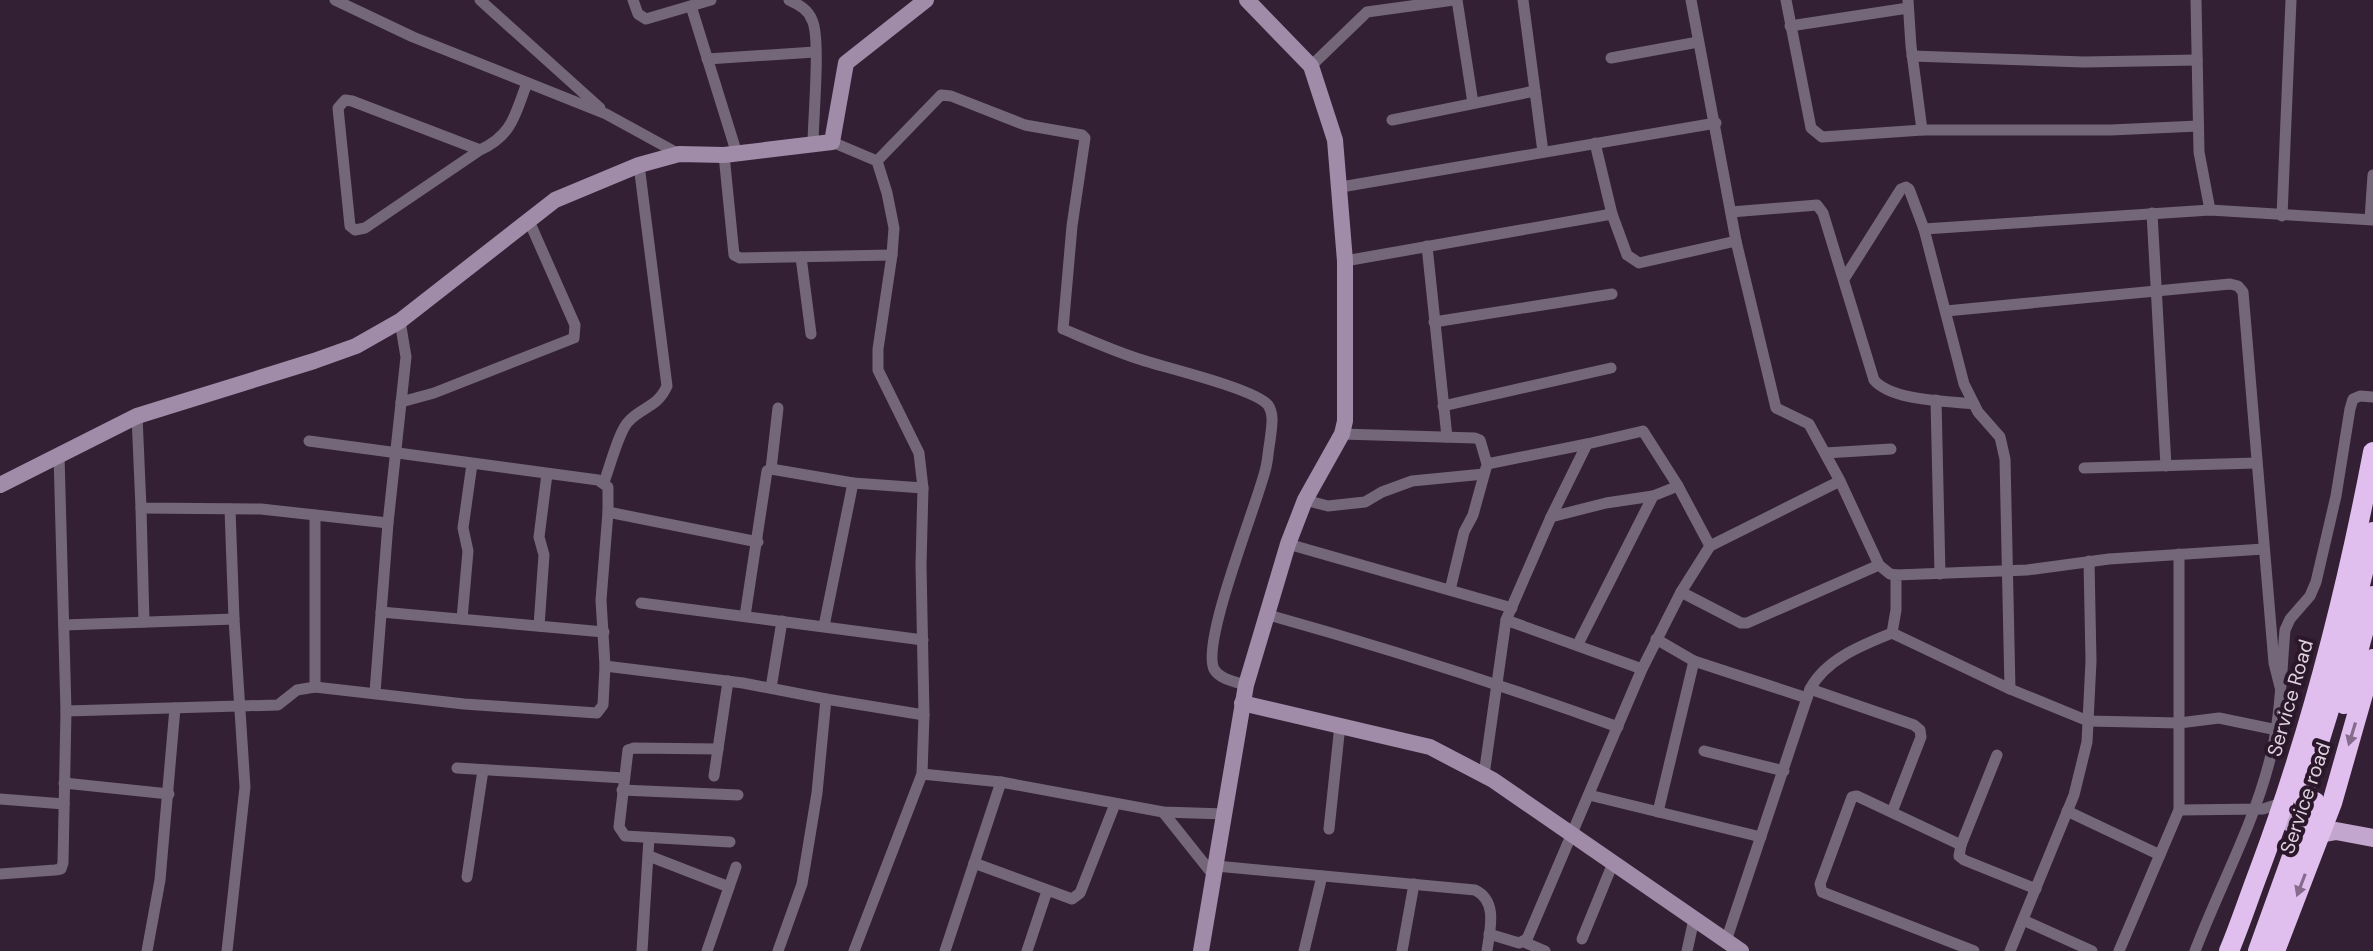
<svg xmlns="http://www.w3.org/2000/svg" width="2373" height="951" font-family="'DM Sans',sans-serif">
<rect width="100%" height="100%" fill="#342034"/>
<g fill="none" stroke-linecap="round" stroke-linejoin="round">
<!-- street -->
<g stroke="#75677a" stroke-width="11">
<path d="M335,0L413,37L606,114L679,154"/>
<path d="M480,0L600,108"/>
<path d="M633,0L638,14L646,19L711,0"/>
<path d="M789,0C799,5 808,9 812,20C821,37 813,120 813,144"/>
<path d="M1457,0L1473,103"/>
<path d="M1523,0L1543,152"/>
<path d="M1691,0L1736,241L1776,408L1809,424L1840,481L1879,565L1890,574L1896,575"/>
<path d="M1786,0L1811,128L1822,137L1922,130H2111L2198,126"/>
<path d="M1908,0L1911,46L1922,130"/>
<path d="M2196,0L2199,152L2210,210"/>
<path d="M691,6L737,154"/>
<path d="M1790,26L1908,8"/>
<path d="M1912,56L2084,62L2197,60"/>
<path d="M1611,58L1698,42"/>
<path d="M707,59L815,52"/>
<path d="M1311,66L1367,12L1454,0"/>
<path d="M1392,120L1535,91"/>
<path d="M832,142L877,161L887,193L894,228L892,255L878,349V370L919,453L923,488L921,565L924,715L922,774L854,951"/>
<path d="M1595,143L1612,214"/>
<path d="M480,150L352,101L345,100L338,108L350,226L355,230L365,228L480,150C513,135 515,114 527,83"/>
<path d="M724,155L734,255L740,258L892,255"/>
<path d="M877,161L941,95L951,96L1025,125L1082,135L1085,138L1072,226L1063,329C1087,339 1112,350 1136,358C1161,367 1254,388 1268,405C1275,415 1271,430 1270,441C1268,451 1268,461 1265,471C1256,507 1201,642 1214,669C1219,679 1236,682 1246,685"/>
<path d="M1341,187L1716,123"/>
<path d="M1731,212L1817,205L1823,213L1874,380C1892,401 1946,401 1974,404"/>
<path d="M2152,213L2166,466"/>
<path d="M2282,216L2291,0"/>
<path d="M2370,219L2373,175"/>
<path d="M1924,229L1964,384L1978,412L2000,437L2005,459L2010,689"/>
<path d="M1427,246L1447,437"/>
<path d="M801,257L811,334"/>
<path d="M1345,261L1612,214L1627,255L1639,263L1736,241"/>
<path d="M1844,279L1901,189L1906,187L1909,189L1924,229L2210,210L2373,220"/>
<path d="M1946,311L2230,284L2238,286L2243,292L2274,663L2280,687"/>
<path d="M1434,322L1612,294"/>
<path d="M1936,400L1940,574"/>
<path d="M401,402L434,393L574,338L575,325L529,221"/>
<path d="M1443,406L1611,368"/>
<path d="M137,416L141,508L261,509L388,523"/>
<path d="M1342,434L1475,438L1480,440L1487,464L1587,444"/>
<path d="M309,441L598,480L608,487V512L758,542"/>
<path d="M1825,453L1891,449"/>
<path d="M2084,468L2256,463"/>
<path d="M771,469L778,408"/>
<path d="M604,482C610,467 619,430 629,421C643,406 657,408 667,386L639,165"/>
<path d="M853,483L923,488"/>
<path d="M1305,500L1328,506L1365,502L1382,492L1412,481L1484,474"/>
<path d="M141,508L144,622"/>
<path d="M1551,517L1606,503L1653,496"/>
<path d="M1288,544L1512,608"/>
<path d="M1450,590L1464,532L1473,515L1486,468"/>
<path d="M1681,592L1741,623H1747L1879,565"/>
<path d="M641,603L923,640"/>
<path d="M381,612L604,632"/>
<path d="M1265,614C1384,647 1502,685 1618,727"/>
<path d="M745,616L767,471L771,469L853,483L824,626"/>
<path d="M462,619L468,551L463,528L472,464"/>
<path d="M1506,620L1642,669"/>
<path d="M64,625L234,619"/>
<path d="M539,626L544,555L539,537L547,474"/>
<path d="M1892,633L2010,689L2088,721L2179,723L2219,718L2277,730"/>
<path d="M1656,639L1694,661L1807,698"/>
<path d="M1578,644L1653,496L1678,486"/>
<path d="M605,666L601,600L608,512"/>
<path d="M315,687V515"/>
<path d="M771,688L782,621"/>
<path d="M1810,689L1914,725L1920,730L1921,737L1892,812"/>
<path d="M375,692L388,523L406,357L400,321"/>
<path d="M826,699L924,715"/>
<path d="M66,711L278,705L297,690L315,687L464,704L597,713L603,705L605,666L743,683L826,699L817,793L802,884L778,951"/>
<path d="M718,749L634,748L628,750L619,827L625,836L730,842"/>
<path d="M1704,751L1784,771"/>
<path d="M457,768L624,778"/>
<path d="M922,774L1001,782L1163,812L1225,814"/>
<path d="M1484,775L1506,620L1551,517L1587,444L1643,431L1678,486L1710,546"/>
<path d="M714,776L728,681"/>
<path d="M64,783L169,794"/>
<path d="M622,790L738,795"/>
<path d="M1589,795L1761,837"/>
<path d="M0,799L64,804"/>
<path d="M2179,810L2263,809L2285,802"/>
<path d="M2067,811L2160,855"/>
<path d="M1163,812L1214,876"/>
<path d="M1658,812L1694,661"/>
<path d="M1329,829L1340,725"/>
<path d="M1961,845L1997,755"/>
<path d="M649,856L729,887"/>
<path d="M974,863L1072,899L1080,893L1115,804"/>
<path d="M1216,866L1475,890C1498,901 1490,929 1487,951"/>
<path d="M0,874L55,870L61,869L63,863L66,711L59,455"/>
<path d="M467,877L483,770"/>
<path d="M2023,920L2092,951"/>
<path d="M1489,934L1519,943L1527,939L1642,669L1681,592L1710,546L1840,481"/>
<path d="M1582,939L1613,863"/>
<path d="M1726,941L1810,689C1826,659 1862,645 1892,633L1896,610V575L2027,570L2109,559L2264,549"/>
<path d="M1524,942L1545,951"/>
<path d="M147,951L160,880L175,708"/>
<path d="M227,951L245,787L234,619L230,509"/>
<path d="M642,951L649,838"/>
<path d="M707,951L736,867"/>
<path d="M945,951L1001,782"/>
<path d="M1027,951L1047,891"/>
<path d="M1304,951L1322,876"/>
<path d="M1402,951L1414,884"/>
<path d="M1687,951L1694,919"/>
<path d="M1974,951L1822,892L1820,884L1852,797L1857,796L1961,845L1959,856L1964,860L2036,889"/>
<path d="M2010,951L2074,795L2087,742L2091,661L2089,561"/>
<path d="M2119,951L2179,810V554"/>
<path d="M2195,951C2219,888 2252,828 2269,763C2281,720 2281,675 2285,630L2290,619L2310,596L2316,582L2336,496L2350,409L2353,399L2360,396L2373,397"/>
</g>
<!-- secondary -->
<g stroke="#a08ba9" stroke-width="16">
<path d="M0,485L137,416L314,361L356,346L400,321L555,200L639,165L679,154L724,155L832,142L846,63L926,0"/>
<path d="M1242,703L1430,747L1493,780L1741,951"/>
<path d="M1201,951L1246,685L1288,544L1305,500L1342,434L1345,421V261L1335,140L1311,66L1247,0"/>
</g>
<!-- primary -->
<path stroke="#c2a6cd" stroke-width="18" d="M2279,818L2320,834L2336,831L2373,838"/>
<!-- highway -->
<g stroke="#e0bfee" stroke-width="20">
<path d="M2344,704L2373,596"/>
<path d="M2302,797L2329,710L2373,532"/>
<path d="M2229,951C2240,925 2249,897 2259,871C2310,735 2346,594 2373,452"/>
<path d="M2258,951L2298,840"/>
<path d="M2275,951L2332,803L2373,659"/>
</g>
<!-- highway-bridge -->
<path stroke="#e0bfee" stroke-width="20" d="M2298,840L2315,802"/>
</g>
<!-- one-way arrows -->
<defs><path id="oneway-solid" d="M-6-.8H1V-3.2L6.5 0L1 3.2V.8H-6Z" transform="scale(2)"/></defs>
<g fill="#856b8c">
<use href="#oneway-solid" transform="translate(2352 734) rotate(107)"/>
<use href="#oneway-solid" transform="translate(2301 885) rotate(111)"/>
</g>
<g text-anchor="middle" stroke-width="8" stroke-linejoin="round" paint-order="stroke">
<!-- street labels -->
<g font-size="20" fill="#ded1de" stroke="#2a172a">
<text transform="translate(2290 698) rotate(-74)" y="7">Service Road</text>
<text transform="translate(2305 798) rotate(-71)" y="7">Service road</text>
</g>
</g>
</svg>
